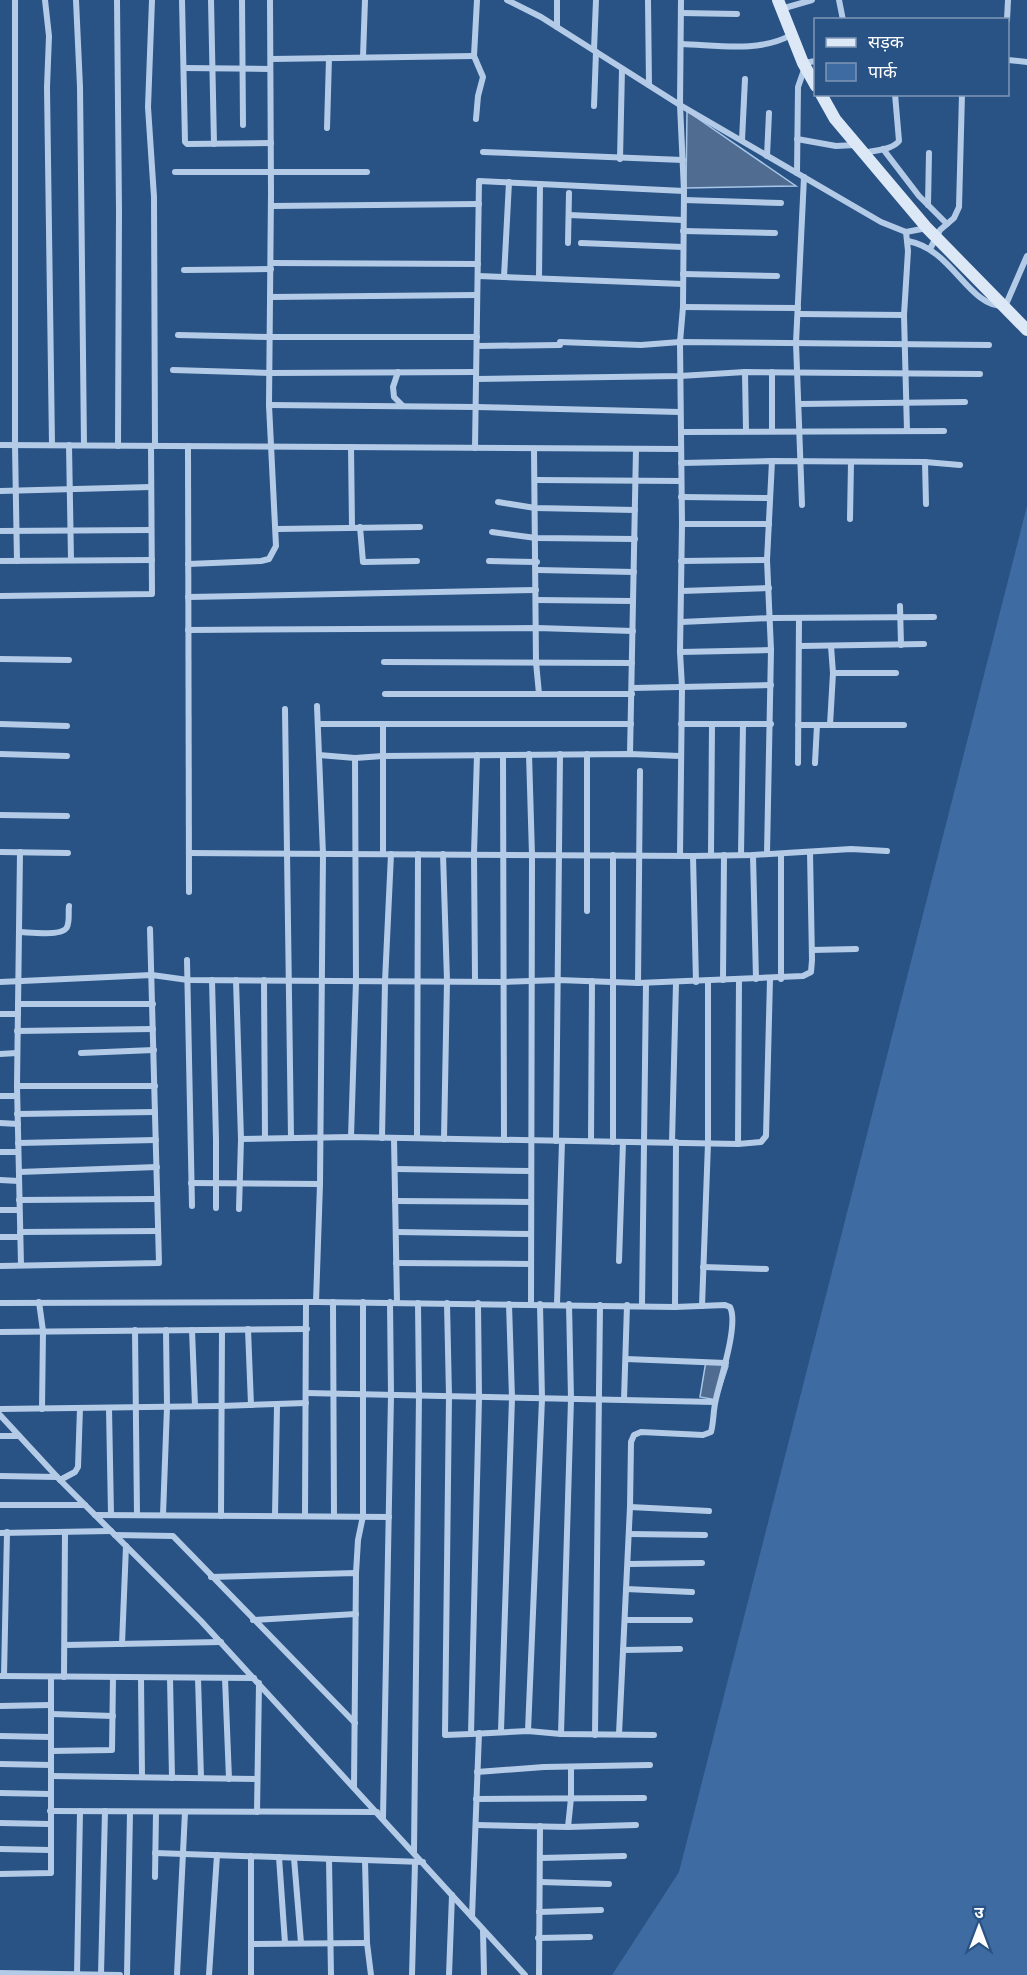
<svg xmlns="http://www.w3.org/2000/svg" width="1027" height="1975" font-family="Lato,'Noto Sans Devanagari',sans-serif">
<rect width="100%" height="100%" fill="#295285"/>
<!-- green -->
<path fill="#3e6ba1" d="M1027,506V1975H612L679,1872Z"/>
<!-- water -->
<g fill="#506d91" stroke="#a8c6e8" stroke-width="1.5">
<path d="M687,111L796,186L686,188Z"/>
<path d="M706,1361L728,1366L717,1400L700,1397Z"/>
</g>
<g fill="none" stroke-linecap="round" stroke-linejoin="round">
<!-- street -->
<g stroke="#b4cbe7" stroke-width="6">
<path d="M15,0V445L17,561"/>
<path d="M45,0L49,36L47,87L52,445"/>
<path d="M76,0L80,87L84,445"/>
<path d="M117,0L119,211L118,446"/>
<path d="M152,0L148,107L154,197L155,446"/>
<path d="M182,0L185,142L187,144L271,143"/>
<path d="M211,0L214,144"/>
<path d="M242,0L243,125"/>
<path d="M507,0L541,17L680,105L881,222L906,232L927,228"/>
<path d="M648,0L649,85"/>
<path d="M839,0L843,20"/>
<path d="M781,9L812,0"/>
<path d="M681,13L737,14"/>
<path d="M1007,20L1008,0"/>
<path d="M557,27V0"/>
<path d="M681,44C717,45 759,53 791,35"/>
<path d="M594,50L596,0"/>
<path d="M363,57L365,0"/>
<path d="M271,59L474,56"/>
<path d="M1008,60L1027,62"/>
<path d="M803,63L816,61"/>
<path d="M184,68L270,69"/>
<path d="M594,106L596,52"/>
<path d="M476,119L478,96L483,77L474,56L477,0"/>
<path d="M327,128L329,58"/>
<path d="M797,139L836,146L856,145"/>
<path d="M742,140L745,79"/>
<path d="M883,149L919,196L947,224"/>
<path d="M483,152L683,160"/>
<path d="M864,153C875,150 892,150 899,141L895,94"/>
<path d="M767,156L769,113"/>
<path d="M620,159L622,69"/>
<path d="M175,172H367"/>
<path d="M797,173L798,87L805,67"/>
<path d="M684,200L781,203"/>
<path d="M928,205L929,153"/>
<path d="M271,206L479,204"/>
<path d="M569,215L683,220"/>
<path d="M683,231L775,233"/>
<path d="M906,232L908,251L904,315L907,431"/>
<path d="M908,241C952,249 968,306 1003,306L1007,302L1027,256"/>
<path d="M568,243L569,193"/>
<path d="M581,243L683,247"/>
<path d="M930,249L940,230L954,218L959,207L962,94"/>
<path d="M271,263L478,264"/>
<path d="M184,270L271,269"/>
<path d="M683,274L777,276"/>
<path d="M478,276L683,284"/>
<path d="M504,277L509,182"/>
<path d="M539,278L540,184L684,191"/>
<path d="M270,297L477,295"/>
<path d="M683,307L798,308"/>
<path d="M798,314L904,315"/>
<path d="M178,335L270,337H477"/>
<path d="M560,342L641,345L680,342L989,345"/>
<path d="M477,346L560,345"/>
<path d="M173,370L270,373L476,372"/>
<path d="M398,372L393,387L394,397L403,406"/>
<path d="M745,372L746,431"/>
<path d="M772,372V431"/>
<path d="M476,379L680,376L745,372L980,374"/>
<path d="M799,404L965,402"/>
<path d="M269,405L475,407L680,412"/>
<path d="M681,432L944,431"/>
<path d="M0,445L681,449"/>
<path d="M69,445L71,560"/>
<path d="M188,446L189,892"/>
<path d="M351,447L352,527"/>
<path d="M475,448L479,181L540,184"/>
<path d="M534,449L536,662L539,694"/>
<path d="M925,462L926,504"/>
<path d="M681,463L772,461L925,462L960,465"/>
<path d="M536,480L681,481"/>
<path d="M0,491L151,487"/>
<path d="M681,497L769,498"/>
<path d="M498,502L535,508L635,510"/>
<path d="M802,505L796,343L804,177"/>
<path d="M850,519L851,462"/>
<path d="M682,524H769"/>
<path d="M360,527L363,562L417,561"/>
<path d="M277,529L420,527"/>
<path d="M0,531L151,530"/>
<path d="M492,532L536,538L635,539"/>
<path d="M0,561L152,560"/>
<path d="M489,561L537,562"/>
<path d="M681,561L767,560"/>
<path d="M188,564L261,561L269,559L276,546L269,405L271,193L270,0"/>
<path d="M537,570L634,572"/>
<path d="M681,591L769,588"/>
<path d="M0,596L152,594L151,446"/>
<path d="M188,597L536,590"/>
<path d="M536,600L633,601"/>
<path d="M900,606L901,645"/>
<path d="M681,622L771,618L934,617"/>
<path d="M188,630L537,628L633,631"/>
<path d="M800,646L924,644"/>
<path d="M680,652L771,650"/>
<path d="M0,659L69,660"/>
<path d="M384,662L632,663"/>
<path d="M833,673H896"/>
<path d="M632,688L771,685"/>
<path d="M385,694H632"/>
<path d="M285,709L291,1138"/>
<path d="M0,724L67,726"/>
<path d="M318,724H631"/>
<path d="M681,724H771"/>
<path d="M383,725V854"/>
<path d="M798,725H904"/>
<path d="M830,725L833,673L831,646"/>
<path d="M0,754L67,756"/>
<path d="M529,754L532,855L531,1304"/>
<path d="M587,754V911"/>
<path d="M630,754L636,449"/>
<path d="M319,755L355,758L383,756L630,754L680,756"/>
<path d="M503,755L504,1140"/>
<path d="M798,763L799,618"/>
<path d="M815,763L817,725"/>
<path d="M0,815L67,816"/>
<path d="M0,852L68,853"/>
<path d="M20,852L17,1086L21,1265"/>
<path d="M189,853L693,856L753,855L851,849L887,851"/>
<path d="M443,854L447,981L444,1139"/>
<path d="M767,854L771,650L767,560L772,461"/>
<path d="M781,854V979"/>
<path d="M613,855V1142"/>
<path d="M711,855L712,724"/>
<path d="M741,855L743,724"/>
<path d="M753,855L756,979"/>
<path d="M680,856L682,687L680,652L682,524L680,342L683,307L684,191L680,105L681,0"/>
<path d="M693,856L696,982"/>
<path d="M19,932C28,932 63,937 67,927C70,921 68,912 69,906"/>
<path d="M812,950L856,949"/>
<path d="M187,960L192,1206"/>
<path d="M212,980L216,1139V1208"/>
<path d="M236,980L241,1139L239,1209"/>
<path d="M264,980L265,1138"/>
<path d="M475,980L474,854L477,755"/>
<path d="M723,980L724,855"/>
<path d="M0,982L152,975L188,980L504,982L559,980L638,983L803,976L811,972L812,960L810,852"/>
<path d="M638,983L640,771"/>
<path d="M18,1004H153"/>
<path d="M0,1014H18"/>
<path d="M17,1031L153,1029"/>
<path d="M81,1053L154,1050"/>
<path d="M0,1054L17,1053"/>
<path d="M17,1086H155"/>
<path d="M0,1096H17"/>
<path d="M17,1114L155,1112"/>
<path d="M0,1123L18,1124"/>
<path d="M351,1137L356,981L355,758"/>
<path d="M382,1138L385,982L391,854"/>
<path d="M394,1138L397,1303"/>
<path d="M417,1138L418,854"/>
<path d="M241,1139L351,1137L738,1144L761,1142L766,1136L770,979"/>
<path d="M556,1141L560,754"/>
<path d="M591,1141L592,981"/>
<path d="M672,1142L676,983"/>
<path d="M18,1143L156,1140"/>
<path d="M738,1144L739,979"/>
<path d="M0,1152H18"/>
<path d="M395,1169L531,1171"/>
<path d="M19,1172L157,1167"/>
<path d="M0,1180L19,1181"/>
<path d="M191,1183L320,1184"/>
<path d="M19,1200L157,1199"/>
<path d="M395,1201L531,1202"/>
<path d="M0,1210H19"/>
<path d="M20,1232L158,1231"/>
<path d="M396,1232L531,1234"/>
<path d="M0,1237H20"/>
<path d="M619,1261L623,1142"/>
<path d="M396,1263L531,1264"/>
<path d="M0,1266L159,1263L150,929"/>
<path d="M703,1267L766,1269"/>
<path d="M39,1302L43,1331L42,1409"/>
<path d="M316,1302L320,1184L323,854L317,706"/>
<path d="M333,1302L334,1516"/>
<path d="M0,1303L316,1302L675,1307L725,1305L730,1307C739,1324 720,1380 716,1399C713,1410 714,1421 711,1432L703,1435L641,1432L634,1435L631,1442L630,1507L619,1734"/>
<path d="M447,1303L449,1396L445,1735L471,1734"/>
<path d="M478,1303L479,1398L471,1734L528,1731L561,1734L654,1735"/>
<path d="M557,1304L562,1141"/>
<path d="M642,1305L646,983"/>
<path d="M702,1306L708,1143V981"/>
<path d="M675,1307L676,1142"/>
<path d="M248,1329L251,1405"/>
<path d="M135,1330L137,1515"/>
<path d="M192,1330L195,1406"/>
<path d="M0,1332L307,1329"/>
<path d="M626,1359L726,1363"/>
<path d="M306,1393L715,1402"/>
<path d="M624,1400L627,1305"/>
<path d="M109,1408L111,1515"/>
<path d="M0,1409L221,1406L306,1403"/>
<path d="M0,1415L60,1480L201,1621L525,1975"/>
<path d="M0,1436H19"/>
<path d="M0,1476L57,1477"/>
<path d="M60,1480L75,1472L78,1467L80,1408"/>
<path d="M0,1505H85"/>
<path d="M630,1507L709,1511"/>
<path d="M95,1515L389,1517"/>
<path d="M163,1515L167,1407L166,1330"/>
<path d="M221,1516L222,1330"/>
<path d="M275,1516L277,1405"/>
<path d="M305,1516L306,1302"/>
<path d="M0,1533L111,1531"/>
<path d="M629,1534L705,1535"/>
<path d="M115,1535L173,1536L355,1723"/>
<path d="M628,1564L702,1563"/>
<path d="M356,1573L358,1540L363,1516V1302"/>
<path d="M211,1577L356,1573L354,1787"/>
<path d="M626,1589L692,1592"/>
<path d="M253,1620L356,1614"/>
<path d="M625,1620H690"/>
<path d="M122,1644L126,1546"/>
<path d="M65,1645L221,1642"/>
<path d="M623,1650L680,1649"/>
<path d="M0,1676L254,1678"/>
<path d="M4,1676L7,1532"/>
<path d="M64,1677L65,1532"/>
<path d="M141,1678L142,1777"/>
<path d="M170,1678L172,1778"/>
<path d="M198,1678L201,1778"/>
<path d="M225,1678L229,1779"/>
<path d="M0,1706L51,1705"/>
<path d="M51,1714L113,1716"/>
<path d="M501,1731L512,1398L509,1304"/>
<path d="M528,1731L542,1399L540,1304"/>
<path d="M561,1734L571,1399L569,1304"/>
<path d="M595,1735L600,1305"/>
<path d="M0,1736L51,1737"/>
<path d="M51,1751L112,1750L113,1677"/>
<path d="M0,1764L51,1765"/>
<path d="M477,1772L544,1767L650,1765"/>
<path d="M51,1776L257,1779"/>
<path d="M0,1793L50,1794"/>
<path d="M476,1799L644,1798"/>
<path d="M50,1811L377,1812"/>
<path d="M257,1812L259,1683"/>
<path d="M383,1818L391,1395L390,1302"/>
<path d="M0,1823L49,1824"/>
<path d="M476,1825L568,1827L636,1825"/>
<path d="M568,1827L571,1798V1768"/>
<path d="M0,1849L50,1850"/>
<path d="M414,1852L419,1394L418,1303"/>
<path d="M155,1853L423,1862"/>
<path d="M279,1857L285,1943"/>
<path d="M294,1858L301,1943"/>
<path d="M540,1858L624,1856"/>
<path d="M329,1859L331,1975"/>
<path d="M365,1860L367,1943L371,1975"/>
<path d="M0,1874L51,1873V1677"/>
<path d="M155,1877L156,1812"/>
<path d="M540,1882L609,1884"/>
<path d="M539,1912L601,1910"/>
<path d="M472,1917L479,1733"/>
<path d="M483,1930L484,1975"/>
<path d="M538,1938L590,1937"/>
<path d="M251,1944L367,1943"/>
<path d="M0,1973L120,1975"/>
<path d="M101,1974L105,1811"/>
<path d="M77,1975L80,1811"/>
<path d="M127,1975L130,1812"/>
<path d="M177,1975L185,1812"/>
<path d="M209,1975L217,1855"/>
<path d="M251,1975V1856"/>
<path d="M412,1975L415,1862"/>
<path d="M449,1975L452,1895"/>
<path d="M539,1975L540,1826"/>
</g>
<!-- secondary -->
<g stroke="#dde8f7" stroke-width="12">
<path d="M778,0L803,63L816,86"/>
<path d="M821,94L835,119L927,228L1027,330"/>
</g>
</g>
<!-- legend -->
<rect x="814" y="18" width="195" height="78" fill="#295285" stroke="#7f97b6" stroke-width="1.5"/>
<rect x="826" y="38" width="30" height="9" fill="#dde8f7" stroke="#7f97b6" stroke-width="1.5"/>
<text x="868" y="48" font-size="18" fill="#ffffff">सड़क</text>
<rect x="826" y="63" width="30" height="18" fill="#3e6ba1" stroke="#7f97b6" stroke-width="1.5"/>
<text x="868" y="78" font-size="18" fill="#ffffff">पार्क</text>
<!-- north arrow -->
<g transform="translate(979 1927)" stroke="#295285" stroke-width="4.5" paint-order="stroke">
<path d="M0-4.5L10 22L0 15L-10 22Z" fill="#ffffff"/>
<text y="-9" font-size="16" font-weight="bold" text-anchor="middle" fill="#ffffff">उ</text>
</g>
</svg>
